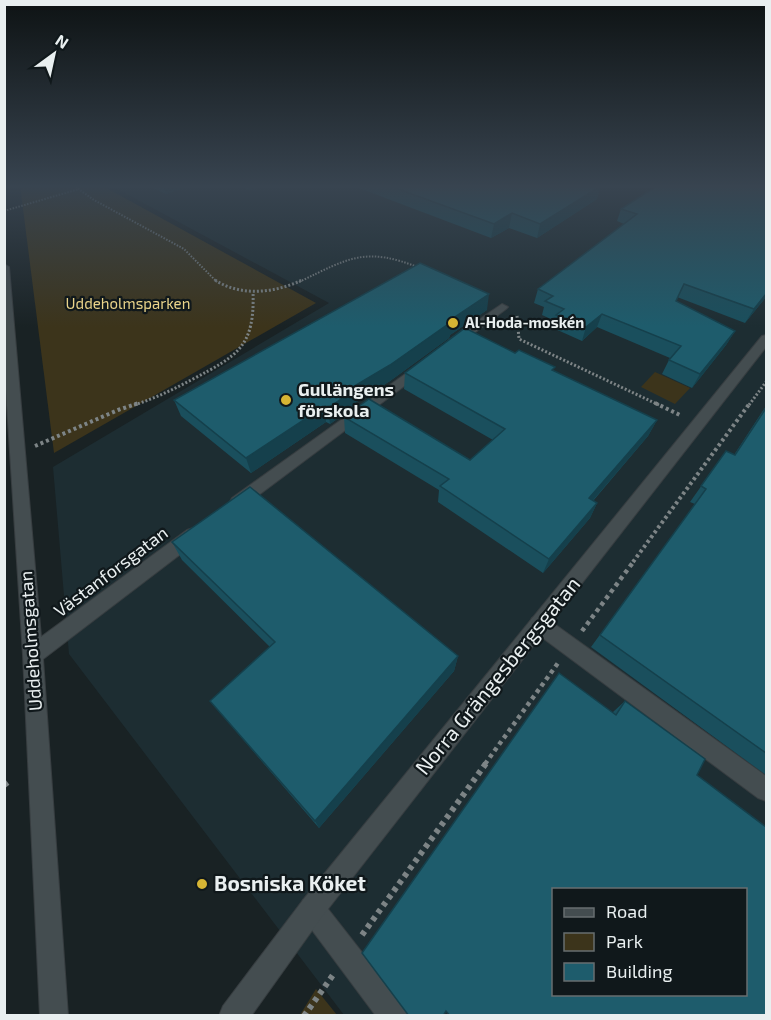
<svg xmlns="http://www.w3.org/2000/svg" width="771" height="1020" font-family="'Exo 2',sans-serif">
<rect width="100%" height="100%" fill="#192224"/>
<!-- built -->
<path fill="#1d2d32" fill-rule="evenodd" d="M110,185H766V1015H344L69,654L53,467L329,303ZM554,890H746V994H554Z"/>
<!-- green -->
<g fill="#3c341b">
<path d="M20,185H101L316,303L54,453Z"/>
<path d="M655,372L690,388L675,404L641,387Z"/>
<path d="M316,989L337,1015H300Z"/>
</g>
<g fill="none" stroke-linecap="round" stroke-linejoin="round">
<defs>
<g id="minor">
<path d="M4,264L9,267L41,637L187,530L193,528L199,530L202,535L199,540L43,659L68,1016H40L23,655L4,359Z"/>
<path d="M502,304L508,307L506,309L457,346H449L447,343L449,340Z"/>
<path d="M422,362L427,363L428,366L427,369L244,506L238,508L232,506L230,502L232,498Z"/>
<path d="M539,615L546,618L766,776V801L758,798L532,630L529,624L532,618Z"/>
<path d="M312,896L321,900L404,1006L408,1016H376L303,918L299,909L303,900Z"/>
</g>
<path id="tertiary" d="M766,335V347L321,918L251,1016H219L223,1006L303,900L762,336Z"/>
</defs>
<!-- minor casing -->
<use href="#minor" stroke="#373d40" stroke-width="2"/>
<!-- tertiary casing -->
<use href="#tertiary" stroke="#373d40" stroke-width="2"/>
<!-- path-far4 -->
<g stroke="#7d8486" stroke-width="2" stroke-dasharray="1.5 1.5" stroke-linecap="butt">
<path d="M73,185L94,200L184,249L217,282"/>
<path d="M4,211L79,189"/>
<path d="M299,282C349,258 365,246 420,268"/>
</g>
<!-- path-far3 -->
<g stroke="#7d8486" stroke-width="3" stroke-dasharray="2 2" stroke-linecap="butt">
<path d="M215,280C241,297 275,293 302,280"/>
<path d="M517,316L519,339L659,405"/>
<path d="M134,405C156,398 174,389 193,379C237,356 255,347 253,292"/>
<path d="M749,405L766,382"/>
</g>
<!-- path-far2 -->
<g stroke="#7d8486" stroke-width="4" stroke-dasharray="3 3" stroke-linecap="butt">
<path d="M655,403L682,416"/>
<path d="M35,446L118,410L139,403"/>
<path d="M633,562L750,403"/>
</g>
<!-- path-far1 -->
<g stroke="#7d8486" stroke-width="4.5" stroke-dasharray="4 4" stroke-linecap="butt">
<path d="M582,631L634,561"/>
<path d="M485,764L558,663"/>
</g>
<!-- path -->
<g stroke="#7d8486" stroke-width="6" stroke-dasharray="4.5 4.5" stroke-linecap="butt">
<path d="M4,785L8,782"/>
<path d="M362,935L487,762"/>
<path d="M304,1016L333,975"/>
</g>
<!-- minor -->
<use href="#minor" fill="#444d50" fill-rule="evenodd"/>
<!-- tertiary -->
<use href="#tertiary" fill="#444d50" fill-rule="evenodd"/>
</g>
<!-- wall -->
<g fill="#1a4f5d">
<path d="M147,185H192L166,194Z"/>
<path d="M236,185H265L250,190Z"/>
<path d="M351,185H598L597,199L537,238L509,228L491,238Z"/>
<path d="M658,185L766,297L745,323L677,297L676,301L735,331L726,345L692,388L662,374L670,358L597,327L582,341L553,328L555,321L542,315L544,307L534,303L538,289L624,224L617,221L621,209Z"/>
<path d="M487,310L450,335L449,338L390,381L355,403V406L330,424L326,422L251,473L181,416L174,400Z"/>
<path d="M515,353L657,420L648,436L593,501L597,503L590,518L543,573L438,502L439,490L345,433L344,417L470,460L493,440L404,389L405,373Z"/>
<path d="M766,406V775L591,647L695,504L690,502L726,451L734,455Z"/>
<path d="M172,542L458,656L454,671L319,828L210,701L270,647L182,560Z"/>
<path d="M625,701L446,1011L613,712Z"/>
</g>
<!-- shaded-wall -->
<g fill="#15404c">
<path d="M163,185H192L166,194Z"/>
<path d="M249,185H265L250,190Z"/>
<path d="M601,186L597,199L537,238L540,224Z"/>
<path d="M512,213L509,228L491,238L494,224Z"/>
<path d="M489,294L487,310L450,335L449,338L390,381L355,403V406L330,424L328,408L351,388L449,321Z"/>
<path d="M766,294V297L745,323L754,309Z"/>
<path d="M602,314L597,327L582,341L586,327Z"/>
<path d="M735,331L726,345L692,388L700,374Z"/>
<path d="M325,406L326,422L251,473L246,458Z"/>
<path d="M657,420L648,436L582,513L589,498Z"/>
<path d="M597,503L590,518L543,573L549,559Z"/>
<path d="M458,656L454,671L319,828L315,821Z"/>
</g>
<!-- building -->
<g fill="#1e5c6c" stroke="#15404c" stroke-width="1.5" fill-rule="evenodd">
<path d="M387,185H598L601,186L540,224L512,213L494,224Z"/>
<path d="M658,185H766V294L754,309L684,284L676,301L735,331L700,374L669,360L681,346L602,314L586,327L556,315L564,309L545,301L553,296L538,289L637,214L621,209Z"/>
<path d="M420,263L489,294L449,321L451,322L390,365L351,388L354,390L328,408L325,406L246,458L174,400Z"/>
<path d="M465,328L515,353L519,350L555,367L552,370L657,420L589,498L597,503L549,559L440,486L449,479L344,417L369,399L470,460L505,429L405,373Z"/>
<path d="M766,408V753L600,635L706,489L701,486L726,451L735,455Z"/>
<path d="M250,487L458,656L315,821L210,701L275,642L172,542Z"/>
<path d="M559,673L616,715L625,701L705,759L697,775L766,827V1016H450L446,1011L443,1016H409L362,953ZM554,890H746V994H554Z"/>
</g>
<!-- sky -->
<linearGradient id="sky" x2="0" y2="1"><stop stop-color="#0e1314"/><stop offset="0.57" stop-color="#384450"/><stop offset="1" stop-color="#384450" stop-opacity="0"/></linearGradient>
<rect width="771" height="327" fill="url(#sky)"/>
<!-- markers -->
<g fill="#d6b534" stroke="#10181b" stroke-width="2">
<circle cx="453" cy="323" r="6"/>
<circle cx="286" cy="400" r="6"/>
<circle cx="202" cy="884" r="6"/>
</g>
<g text-anchor="middle" stroke-width="4.5" stroke-linejoin="round" paint-order="stroke">
<!-- far-park labels -->
<g font-size="15" fill="#ead48a" stroke="#10181b">
<text x="128" y="309">Uddeholmsparken</text>
</g>
<!-- far-poi labels -->
<g font-size="15" font-weight="bold" fill="#e9eff0" stroke="#10181b" text-anchor="start">
<text x="465" y="328">Al-Hoda-moskén</text>
</g>
<!-- poi labels -->
<g font-size="18" font-weight="bold" fill="#e9eff0" stroke="#10181b" text-anchor="start">
<text x="298" y="396">Gullängens<tspan x="298" dy="21">förskola</tspan></text>
</g>
<!-- street labels -->
<g font-size="18" fill="#e9eff0" stroke="#10181b">
<text transform="translate(111 572) rotate(-37)" y="6">Västanforsgatan</text>
<text transform="translate(31 641) rotate(-94)" y="6">Uddeholmsgatan</text>
</g>
<!-- near-street labels -->
<g font-size="21" fill="#e9eff0" stroke="#10181b">
<text transform="translate(498 676) rotate(-51)" y="7">Norra Grängesbergsgatan</text>
</g>
<!-- near-poi labels -->
<g font-size="21" font-weight="bold" fill="#e9eff0" stroke="#10181b" text-anchor="start">
<text x="214" y="891">Bosniska Köket</text>
</g>
</g>
<!-- border -->
<rect width="771" height="1020" fill="none" stroke="#e9eff0" stroke-width="12"/>
<!-- legend -->
<rect x="552" y="888" width="195" height="108" fill="#10181b" stroke="#676e70" stroke-width="1.5"/>
<rect x="564" y="908" width="30" height="9" fill="#444d50" stroke="#676e70" stroke-width="1.5"/>
<text x="606" y="918" font-size="18" fill="#e9eff0">Road</text>
<rect x="564" y="933" width="30" height="18" fill="#3c341b" stroke="#676e70" stroke-width="1.5"/>
<text x="606" y="948" font-size="18" fill="#e9eff0">Park</text>
<rect x="564" y="963" width="30" height="18" fill="#1e5c6c" stroke="#676e70" stroke-width="1.5"/>
<text x="606" y="978" font-size="18" fill="#e9eff0">Building</text>
<!-- north arrow -->
<g transform="translate(54 54) rotate(33)" stroke="#10181b" stroke-width="4.5" paint-order="stroke">
<path d="M0-4.5L10 22L0 15L-10 22Z" fill="#e9eff0"/>
<text y="-9" font-size="16" font-weight="bold" text-anchor="middle" fill="#e9eff0">N</text>
</g>
</svg>
